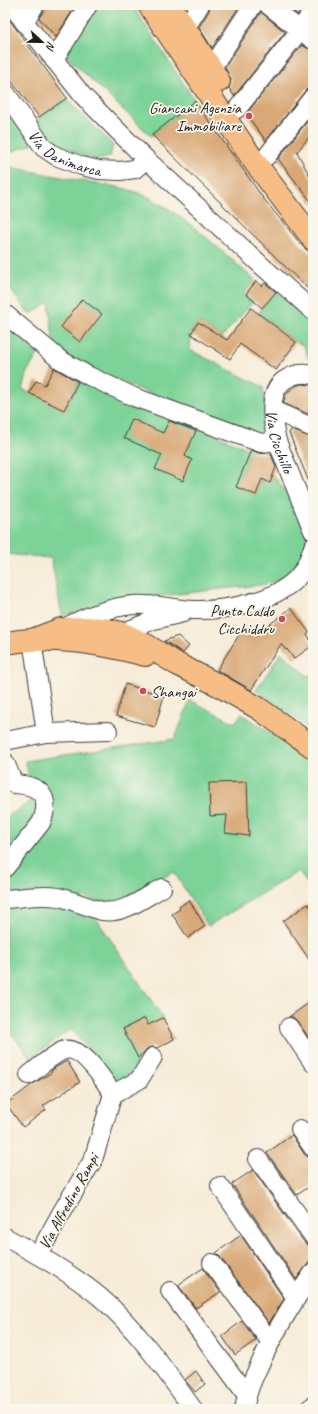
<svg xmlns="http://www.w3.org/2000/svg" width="318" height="1414" font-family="Caveat,sans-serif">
<rect width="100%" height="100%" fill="#fbf7ec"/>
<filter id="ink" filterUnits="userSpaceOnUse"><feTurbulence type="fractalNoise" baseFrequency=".025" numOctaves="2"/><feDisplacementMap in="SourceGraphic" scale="8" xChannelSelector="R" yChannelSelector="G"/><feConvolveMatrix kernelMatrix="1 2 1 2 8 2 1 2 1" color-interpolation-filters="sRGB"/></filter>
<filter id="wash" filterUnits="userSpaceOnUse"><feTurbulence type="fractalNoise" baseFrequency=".012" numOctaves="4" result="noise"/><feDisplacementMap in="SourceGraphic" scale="16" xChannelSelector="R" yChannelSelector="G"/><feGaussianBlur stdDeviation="0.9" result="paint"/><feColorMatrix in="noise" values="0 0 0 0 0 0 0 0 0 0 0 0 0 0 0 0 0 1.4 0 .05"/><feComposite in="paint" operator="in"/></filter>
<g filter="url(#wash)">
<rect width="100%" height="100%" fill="#f6ebd7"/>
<!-- green -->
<g fill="#7dd397" stroke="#4c785a">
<path d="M88,5H132L195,101L151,136L60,50Z"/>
<path d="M66,99L113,145L110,156C107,157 105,159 101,159C89,159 58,146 49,137C45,133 41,128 37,123L39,117Z"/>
<path d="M5,104L33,143L31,145L10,152L5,151Z"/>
<path d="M5,166C33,172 61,177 89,182C106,185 122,187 139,193C179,209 222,252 255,280L243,294L253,302L222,337L198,322L191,334L190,350L263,387L268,431L263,438L78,365L55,343L53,339L49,302L33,313H28L5,282Z"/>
<path d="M277,291L313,322V363L310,362L303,345L296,342L258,313Z"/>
<path d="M5,321L39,353L27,372L22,389L65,411L81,377L251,450L236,487L256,495L262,479L270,482L273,475C286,492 312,524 306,547C304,553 300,558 297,563C291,571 284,579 274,582C257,587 237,587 220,589C190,593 159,596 129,599C106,601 85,613 62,615L51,558L5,554Z"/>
<path d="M281,653L308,676L313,672V731L256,690Z"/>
<path d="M190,700L235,723L241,714L309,756L313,760V892L299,871L208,926L174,872L117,901L100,902L81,896L163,1018L148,1025L144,1018L123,1029L138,1058L125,1093L71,1029L31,1058L5,1026V818L35,799L25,761L175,739Z"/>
</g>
<g id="blocks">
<!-- building -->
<g fill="#d8a977">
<path d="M45,5H76L56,37L39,18L44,11Z"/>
<path d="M210,5H240L212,48L199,27L209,11Z"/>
<path d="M285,5H304L298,15Z"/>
<path d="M261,12L285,32L234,96L229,88L231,80L225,67Z"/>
<path d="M5,14L67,98L39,117L5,73Z"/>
<path d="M302,45L307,48L313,50V87H309L305,91L266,141L246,114Z"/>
<path d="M195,101L263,198L303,247L313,255V294L152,135Z"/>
<path d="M313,114V132L297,152L313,182V204L278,159Z"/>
<path d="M256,281L262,286L265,283L276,292L262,308L246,294Z"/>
<path d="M82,299L102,314L80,342L61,327Z"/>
<path d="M251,308L296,342L276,370L240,344L230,359L191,334L198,322L227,340Z"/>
<path d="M54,368L78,382L64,410L29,393L36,381L45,385Z"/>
<path d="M301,384L313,385V416L283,403L286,395L289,391L296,386Z"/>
<path d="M132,419L163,433L169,421L196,431L185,456L192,460L183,481L155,469L162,455L124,438Z"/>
<path d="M291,430L313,438V492L289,433Z"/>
<path d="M251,450L258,453L271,454L276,467L270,483L262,479L256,495L236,487Z"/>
<path d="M291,608L309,632L307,634L313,645L294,659L287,649L286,650L281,644L251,690L217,670L244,627L256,635Z"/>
<path d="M178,636L189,646L183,653L164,641Z"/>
<path d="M125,684L164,696L155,727L116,716Z"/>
<path d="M247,782L249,836L225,833L227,815L210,816L209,783Z"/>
<path d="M189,900L205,926L188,938L172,914L180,909L179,907Z"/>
<path d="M308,904L313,910V965L283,921Z"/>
<path d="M313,1000V1035L309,1038L297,1021L293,1017H289Z"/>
<path d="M145,1018L148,1025L163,1018L174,1039L158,1048L153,1047L148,1048L138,1058L123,1029Z"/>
<path d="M67,1061L80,1082L43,1106L46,1110L23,1127L6,1104L30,1086L52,1072L51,1071L55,1068Z"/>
<path d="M292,1135L304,1154L308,1157L313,1158V1184L297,1195L267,1153Z"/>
<path d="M253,1170L304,1242L308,1245L313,1246V1257L296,1279L232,1184Z"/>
<path d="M241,1235L284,1299L269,1323L220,1257L216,1253Z"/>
<path d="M203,1268L220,1292L196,1308L178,1285Z"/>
<path d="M242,1321L256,1340L235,1355L222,1336Z"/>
<path d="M196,1371L205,1384L195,1392L185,1380Z"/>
</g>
</g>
</g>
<g filter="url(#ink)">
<use href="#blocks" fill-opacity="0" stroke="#3d3b38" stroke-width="1"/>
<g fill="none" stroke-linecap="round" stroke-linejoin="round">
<defs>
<g id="minor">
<path d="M11,5L83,96L146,159L261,265L313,311"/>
<path d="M268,5L313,40"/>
<path d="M24,22L35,5"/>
<path d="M185,29L200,5"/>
<path d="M54,60L88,5"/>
<path d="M211,69L253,5"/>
<path id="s1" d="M5,92L44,148L56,156L82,166L99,170L120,171L135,169L146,159"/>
<path d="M237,109L301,29L313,10"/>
<path d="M267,156L313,97"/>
<path d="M5,314L59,359L89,376L134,397L261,443L277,441"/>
<path id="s2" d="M313,375C304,373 296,373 288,378C266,389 272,421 277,441L313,531"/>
<path d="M273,410L313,428"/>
<path d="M64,628C85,617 110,607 133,605C153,603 174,609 194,610C225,611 273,602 296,579C305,570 309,559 313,547"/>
<path d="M112,635L121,633L154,620L183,613"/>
<path d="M32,640L46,733"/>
<path d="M5,741L46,733L108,731"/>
<path d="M5,762L14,784C41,785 52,797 41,823L5,868"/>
<path d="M5,899C23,898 40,894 58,897C73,900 87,907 102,911C123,915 145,897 162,888"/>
<path d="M289,1027L313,1063"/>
<path d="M29,1075C39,1067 50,1057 62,1051C81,1042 104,1081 113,1094L93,1160L60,1215L38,1255"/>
<path d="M113,1094L139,1080L153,1057"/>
<path d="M300,1129L313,1148"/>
<path d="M258,1159L313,1236"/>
<path d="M220,1186L296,1298"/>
<path d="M5,1237C38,1255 71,1273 100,1297C137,1329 165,1370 193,1409"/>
<path d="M212,1263L270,1341"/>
<path d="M170,1291L246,1394"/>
<path d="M244,1409C247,1392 252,1381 259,1366C274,1333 293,1302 313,1273"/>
<path d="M309,1409L313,1406"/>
</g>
<g id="major">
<path d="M149,5L256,164L313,239"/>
<path d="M170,5L219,81"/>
<path d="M32,640L61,629L84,628L104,629L121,633L146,645L177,664L220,686L258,708L313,747"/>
<path d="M5,643C14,642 23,640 33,640C70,638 109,645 145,655"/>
</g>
</defs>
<!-- minor casing -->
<use href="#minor" stroke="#3d3b38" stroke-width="20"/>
<!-- major casing -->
<use href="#major" stroke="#3d3b38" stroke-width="24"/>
<!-- minor -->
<use href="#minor" stroke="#fff" stroke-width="18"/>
<!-- major -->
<use href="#major" stroke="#f6be86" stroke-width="22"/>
</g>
</g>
<!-- markers -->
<g fill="#d1495b" stroke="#fbf7ec" stroke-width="1.5">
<circle cx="249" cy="116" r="4"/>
<circle cx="282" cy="619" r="4"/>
<circle cx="143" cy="691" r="4"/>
</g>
<g text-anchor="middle" stroke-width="3.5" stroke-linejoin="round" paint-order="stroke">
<!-- poi labels -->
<g font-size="16" fill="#1c1c1c" stroke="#fbf7ec" text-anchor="end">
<text x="241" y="113">Giancani Agenzia<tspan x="241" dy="18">Immobiliare</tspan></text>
<text x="274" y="616">Punto Caldo<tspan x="274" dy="18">Cicchiddru</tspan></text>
<text x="151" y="697" text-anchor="start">Shangai</text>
</g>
<!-- street labels -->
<g font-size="16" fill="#1c1c1c" stroke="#fbf7ec">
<text dy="6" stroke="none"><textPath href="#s1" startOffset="89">Via Danimarca</textPath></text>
<text dy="6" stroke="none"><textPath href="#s2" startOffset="96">Via Cicchillo</textPath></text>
<text transform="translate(68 1201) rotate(-61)" y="6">Via Alfredino Rampi</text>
</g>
</g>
<!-- margin -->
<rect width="318" height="1414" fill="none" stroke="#fbf7ec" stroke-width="20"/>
<!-- north arrow -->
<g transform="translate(42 42) rotate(112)" stroke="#fbf7ec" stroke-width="3" paint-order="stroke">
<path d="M0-3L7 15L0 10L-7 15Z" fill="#1c1c1c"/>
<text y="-6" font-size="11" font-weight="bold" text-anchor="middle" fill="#1c1c1c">N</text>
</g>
</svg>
